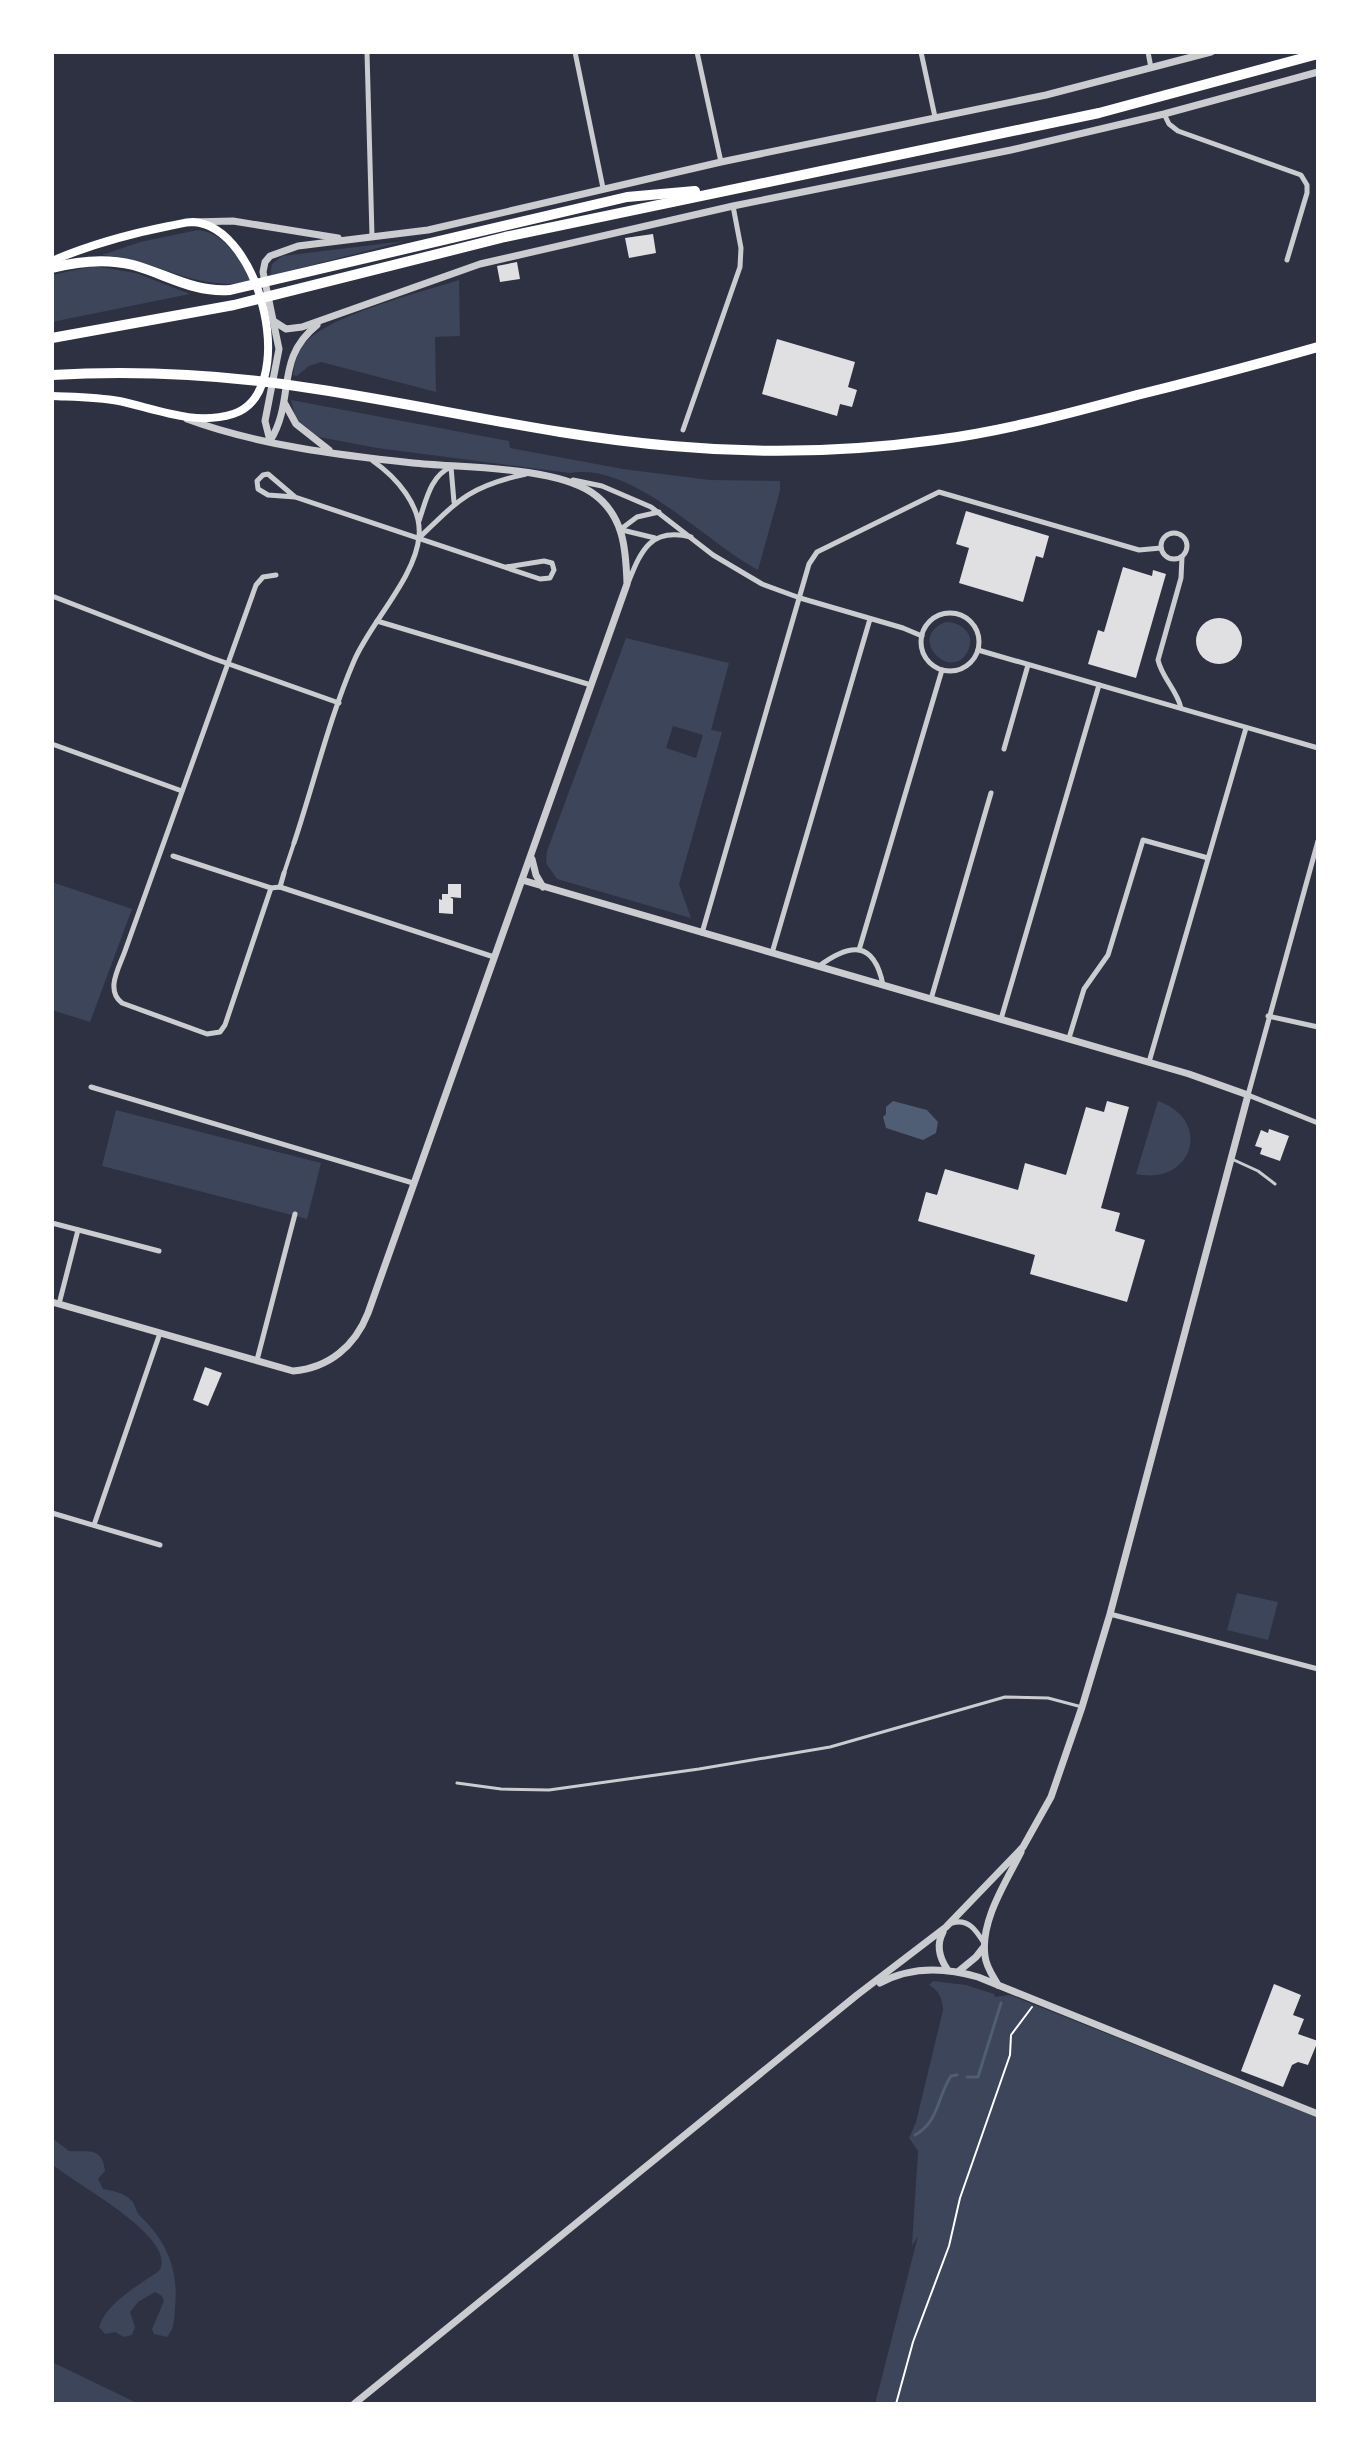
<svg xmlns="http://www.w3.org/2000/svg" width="1370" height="2456" font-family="Helvetica,sans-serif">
<rect width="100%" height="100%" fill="#2d3142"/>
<!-- green -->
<g fill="#3c4559" fill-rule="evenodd">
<path d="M198,230C224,232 242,260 252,282C194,292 157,259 102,255L140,242Z"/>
<path d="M405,241L270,276L272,264L282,256Z"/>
<path d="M94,266L136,273L190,294L52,322V275Z"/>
<path d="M459,280L460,336L435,337L436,392L321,362L309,366L297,376L293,375C295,364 296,354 303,345C328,315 419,293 459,280Z"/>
<path d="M291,400L509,441L510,448L623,469L710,480L780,481V491L758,570C705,542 633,462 570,473L377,448L319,437L305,429L295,416Z"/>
<path d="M946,622C962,622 976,635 968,651C952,684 905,637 946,622Z"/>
<path d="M626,638L729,663L711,730L722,732L679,884L691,918L557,879L546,863L547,851ZM673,726L703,735L696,758L666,748Z"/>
<path d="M52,882L132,909L90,1022L52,1010Z"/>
<path d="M1158,1101C1213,1120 1193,1186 1136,1174Z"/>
<path d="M116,1110L321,1163L307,1219L102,1166Z"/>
<path d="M1237,1593L1278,1602L1268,1640L1227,1630Z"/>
<path d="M933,1981L966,1985L994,1994L995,1997L1010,1995L1318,2118V2404H875L918,2236L912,2246L918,2151L909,2138L916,2122L943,2010C942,1998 940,1992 929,1985Z"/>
<path d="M52,2138L69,2151C87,2153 102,2145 105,2171L98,2179L103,2189C113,2191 125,2193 132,2201C136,2206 136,2213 141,2217C167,2241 179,2272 175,2307C174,2319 175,2328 167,2337L154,2334L152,2329L164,2301L162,2296L155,2292L138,2302L130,2312L135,2327L132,2335L124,2337L115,2332L105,2334L99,2327C107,2302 139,2285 159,2271C180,2238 73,2183 52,2164Z"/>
<path d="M52,2362L139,2404H52Z"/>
</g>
<!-- water -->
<path fill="#4f5d75" d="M893,1101L927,1110L938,1122L936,1133L923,1140L886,1128L883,1117L886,1114V1107Z"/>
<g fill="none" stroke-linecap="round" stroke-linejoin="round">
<!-- stream -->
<g stroke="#4f5d75" stroke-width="3">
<path d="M967,2077H978L1001,2003"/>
<path d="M915,2135C939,2122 937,2097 951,2076L957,2075"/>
</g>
</g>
<!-- building -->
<g fill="#e0e0e3">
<path d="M653,234L656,253L629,258L625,238Z"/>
<path d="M517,262L520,279L500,282L497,266Z"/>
<path d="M777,339L855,362L848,387L857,390L852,407L840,404L837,416L762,394Z"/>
<path d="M966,511L1049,536L1043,558L1036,556L1023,602L959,583L969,548L956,544Z"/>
<path d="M1123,567L1152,576L1153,570L1166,574L1136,678L1088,664L1098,630L1104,632Z"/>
<circle cx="1219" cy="641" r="23"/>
<path d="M448,884H461V898L450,897L453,899V914L439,913V899L442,900V894H448Z"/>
<path d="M1107,1101L1129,1107L1101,1208L1120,1213L1115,1231L1145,1240L1127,1302L1030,1274L1035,1255L918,1221L926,1192L937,1195L945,1169L1018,1190L1025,1163L1066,1175L1086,1107L1104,1112Z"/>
<path d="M1269,1129L1289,1136L1280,1161L1260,1154L1262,1148L1255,1146L1261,1130L1268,1133Z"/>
<path d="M205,1367L222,1373L208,1406L193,1400Z"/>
<path d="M1274,1984L1301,1995L1293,2015L1304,2019L1298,2034L1318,2041L1308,2065L1298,2062L1292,2065L1283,2087L1241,2071Z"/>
</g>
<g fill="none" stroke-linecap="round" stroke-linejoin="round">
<!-- path -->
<path stroke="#fff" stroke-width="2" d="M896,2404L913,2342L949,2246L960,2198L1010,2055L1011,2035L1032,2007"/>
<!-- service -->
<g stroke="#caccd0" stroke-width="3">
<path d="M1234,1160L1258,1171L1275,1184"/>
<path d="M457,1783L501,1789L549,1790L699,1769L830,1747L1005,1697L1048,1698L1082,1707"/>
</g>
<!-- pedestrian -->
<path stroke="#caccd0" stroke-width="4" d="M284,873L294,843"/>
<!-- minor -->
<g stroke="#caccd0" stroke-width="5">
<path d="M367,52L372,236"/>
<path d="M575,52L603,188"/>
<path d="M697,52L721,162"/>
<path d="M921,52L935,117"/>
<path d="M1148,52L1151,68"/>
<path d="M1164,114L1169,124L1178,131L1301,175L1307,185V193L1287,260"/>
<path d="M683,430L740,267L741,248L733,206"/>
<path d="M573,480L602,486L651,507L713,555L762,584L800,598L903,628L922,636"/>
<path d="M295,497L268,474L263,475L257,481L258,489L268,495L295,497L540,579L550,578L554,570L552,563L544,561L506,567"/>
<path d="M419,521C426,501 430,476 451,467L454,502"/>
<path d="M621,529L637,517L659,512"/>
<path d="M622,530L655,538"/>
<circle cx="1174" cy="546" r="13"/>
<path d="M420,537C459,499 471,486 526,474"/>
<path d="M628,583C641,551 650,527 691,537"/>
<path d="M52,596L212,658L339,703"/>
<circle cx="950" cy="642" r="29"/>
<path d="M377,621L591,685"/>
<path d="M978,650L1318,748"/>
<path d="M1181,708C1177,690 1162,678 1158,660L1181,578L1182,557"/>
<path d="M52,744L182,791"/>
<path d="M1004,749L1028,665"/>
<path d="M1318,841L1248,1095L1318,1123"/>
<path d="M294,843C314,783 329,719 354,661C370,623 416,577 419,536C422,506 396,477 373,461"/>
<path d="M173,856L271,888L280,887L494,957"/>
<path d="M280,887L284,873"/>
<path d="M271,888L225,1025L220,1032L207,1034L122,1003C105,990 119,968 125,951L256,585L263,577L276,575"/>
<path d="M702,933L809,564L817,552L939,492L1139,550L1161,548"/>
<path d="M859,950L942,670"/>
<path d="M772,953L870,619"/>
<path d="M819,966C850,943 874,940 883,985"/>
<path d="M931,999L991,793"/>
<path d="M1268,1016L1318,1027"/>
<path d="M1001,1019L1099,685"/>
<path d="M1069,1038L1084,989L1108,955L1143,840L1208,858"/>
<path d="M1149,1062L1246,728"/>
<path d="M91,1087L413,1183"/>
<path d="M52,1223L159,1251"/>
<path d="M59,1304L78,1230"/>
<path d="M257,1360L295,1214"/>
<path d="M52,1513L160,1545"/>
<path d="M94,1525L160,1333"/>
<path d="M1110,1614L1318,1669"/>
<path d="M952,1923C968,1918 976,1930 984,1943"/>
</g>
<!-- tertiary -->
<g stroke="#caccd0" stroke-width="7">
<path d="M192,222L233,221L338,238"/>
<path d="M275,322L286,329L302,327L480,264L733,206L1011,150L1164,114L1318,72"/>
<path d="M285,404L296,424L329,450"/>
<path d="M270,441L265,421L279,349L263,272L265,262L270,256L298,246L428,230L721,162L1046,95L1211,52"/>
<path d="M270,441C296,399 274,359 317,325"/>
<path d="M532,859L536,875L543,887"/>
<path d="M52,1302L293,1371C329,1368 355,1346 368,1313L627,584C626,549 624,514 591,492C551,466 462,468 413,463C338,455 257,445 187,419"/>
<path d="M943,1932C936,1945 939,1957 947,1969"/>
<path d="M959,1971L976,1957L983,1948"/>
<path d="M880,1983C911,1966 944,1967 978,1977L1318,2114"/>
<path d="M998,1985C993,1976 986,1967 985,1956C980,1921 1006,1882 1021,1852"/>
<path d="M354,2404L857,1995L946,1927L1023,1847L1051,1797L1082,1707L1110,1614L1248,1095L1189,1074L522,880"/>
</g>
<!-- secondary -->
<path stroke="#fff" stroke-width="8" d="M52,261C89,245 129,234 169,226C176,225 185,222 193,222C262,226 300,393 233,414C194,426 156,409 119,401C97,397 74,397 52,396"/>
<!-- motorway -->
<g stroke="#fff" stroke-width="10">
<path d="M52,268C79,261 105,258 133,265C166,274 194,293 230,290L627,197L695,191"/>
<path d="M52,338L234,305L505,237L1099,113L1318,54"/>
<path d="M52,375C139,370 229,375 316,389C435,407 552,436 672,446C760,454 849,452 936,440C1004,431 1071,413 1137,395C1198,380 1258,364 1318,347"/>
</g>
</g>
<!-- border -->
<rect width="1370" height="2456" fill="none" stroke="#ffffff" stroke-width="108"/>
</svg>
